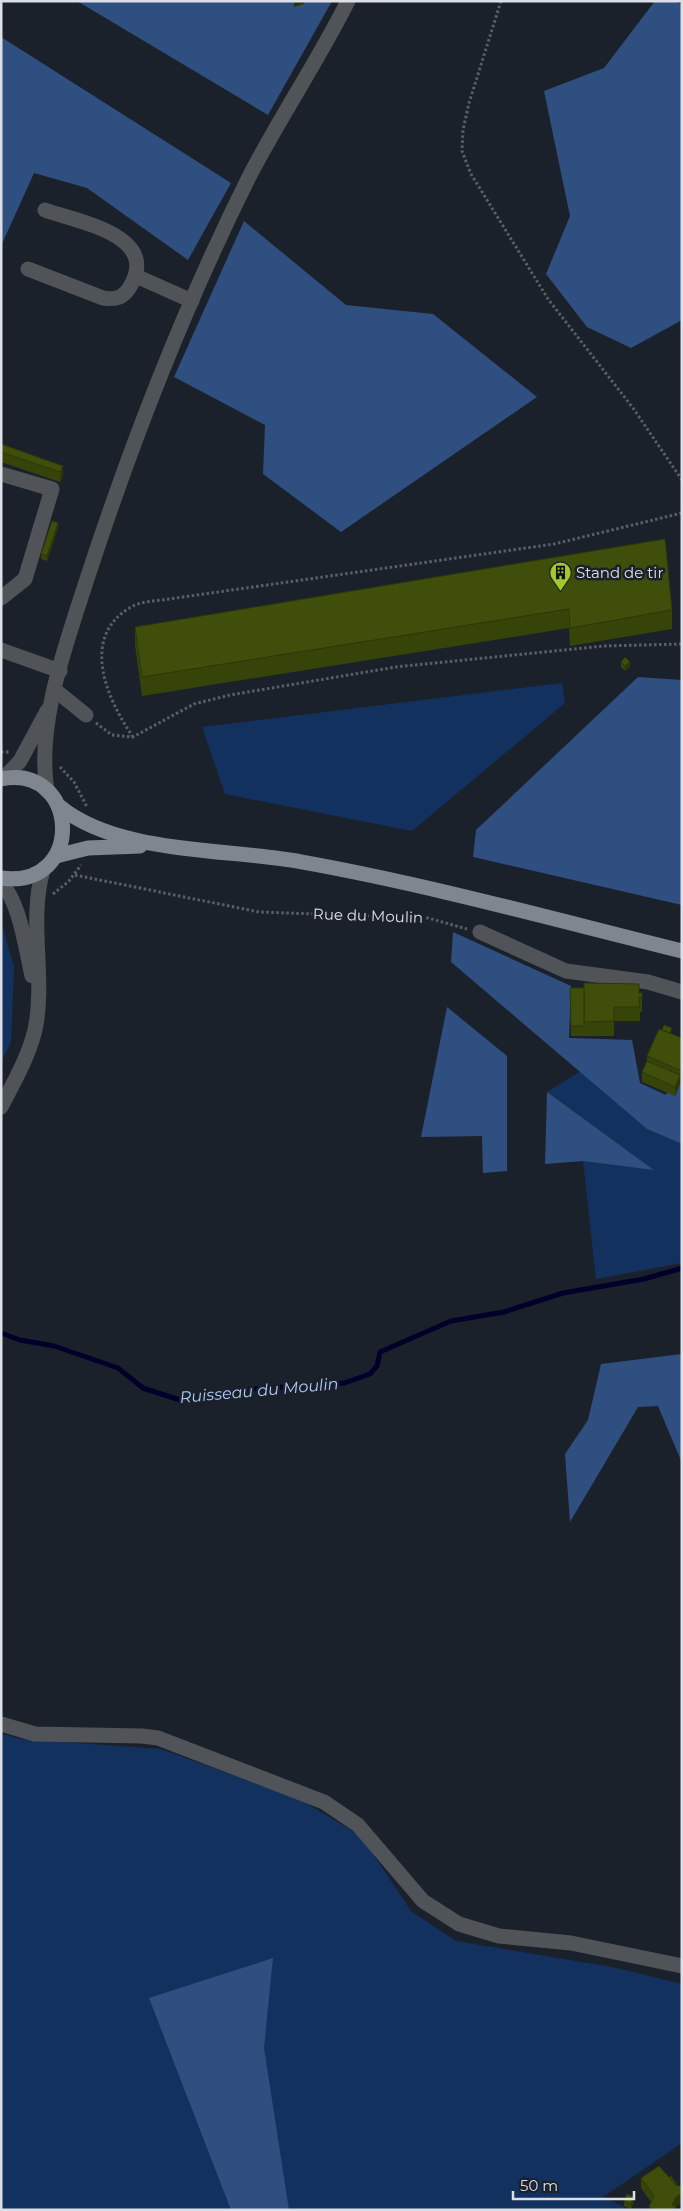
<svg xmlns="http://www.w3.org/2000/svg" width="683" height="2211" font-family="Montserrat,sans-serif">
<rect width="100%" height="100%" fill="#1b212a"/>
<!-- green -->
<g fill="#13315f">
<path d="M562,683L565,703L412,831L225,794L202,727Z"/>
<path d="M1,922L14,967L11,1042L1,1062Z"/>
<path d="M581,1071L647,1129L682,1144V1263L596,1279L583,1161L653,1169L547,1092Z"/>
<path d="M1,1734L21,1739L161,1749L301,1800L361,1836L411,1911L456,1941L612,1967L682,1984V2143L603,2197L631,2210H1Z"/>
</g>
<!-- forest -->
<g fill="#2f4f80">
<path d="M77,1H332L268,115Z"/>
<path d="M655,1H676L682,5V320L631,348L587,327L546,274L570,216L544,91L604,68Z"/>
<path d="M1,37L231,183L188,260L87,188L34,173L1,246Z"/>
<path d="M244,221L346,305L433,314L537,397L341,532L263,474L265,425L174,377Z"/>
<path d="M638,677L682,680V905L473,857L476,830Z"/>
<path d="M453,932L571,986L569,1038L632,1040L640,1083L666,1095L682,1056V1144L647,1129L451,962Z"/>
<path d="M447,1007L507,1056V1171L483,1173L482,1136L421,1137Z"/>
<path d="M547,1092L654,1170L583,1161L545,1164Z"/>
<path d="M682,1354V1463L658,1406L638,1407L570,1522L565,1454L588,1420L601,1364Z"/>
<path d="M273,1958L264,2048L289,2210H231L149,1998Z"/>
</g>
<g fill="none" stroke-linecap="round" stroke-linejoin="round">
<!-- stream -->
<path stroke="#00002a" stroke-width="5" d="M1,1333L20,1340L54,1346L118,1368L143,1388L180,1400L253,1389L344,1383L370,1374L377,1366L380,1352L451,1321L504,1312L563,1293L644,1279L682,1268"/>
<!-- path -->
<g stroke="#5a5f67" stroke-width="3" stroke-dasharray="2.5 2.5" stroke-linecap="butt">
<path d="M501,1L469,103L463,130L462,151L471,174L548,299L633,408L682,480"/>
<path d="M96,723L112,735L133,737L194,704L230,695L396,667L604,646L682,644"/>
<path d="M133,737C107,699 79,637 131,607C141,601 157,601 169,599L554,544L682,513"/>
<path d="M1,752H9"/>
<path d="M60,767L74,782L87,807"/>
<path d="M75,875L259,912L428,918L467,929"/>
<path d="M53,894L69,881L81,865"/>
</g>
<!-- minor -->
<g stroke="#505458" stroke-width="15">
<path d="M28,269L103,298C116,300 124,298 131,285C159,235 78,222 45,210"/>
<path d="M136,276L192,301"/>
<path d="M1,474L52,489L25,579L1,598"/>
<path d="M1,650L60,671"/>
<path d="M55,690L86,715"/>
<path d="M4,778L20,761L47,711"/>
<path d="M47,791C36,724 66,645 86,582C131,444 184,307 249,177C280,117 318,61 348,1"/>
<path d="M1,883C20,902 26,950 32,976"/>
<path d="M480,932L566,971L648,982L682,992"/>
<path d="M1,1107C14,1082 28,1058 35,1030C46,978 28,922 43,870"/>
<path d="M1,1724L35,1734L142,1736L158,1738L324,1802L358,1825L423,1901L459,1924L499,1936L571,1943L682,1966"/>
</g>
<!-- major -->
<g stroke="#80868f" stroke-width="15">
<path d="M1,779C80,763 86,890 1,878"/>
<path d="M59,806C118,855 228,848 302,862C430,885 556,920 682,951"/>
<path d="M56,856L88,848L140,846"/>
</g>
</g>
<!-- wall -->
<g fill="#364409">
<path d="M1,444L63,466V475L60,482L1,462Z"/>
<path d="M58,528L47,561L41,559V554Z"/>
<path d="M665,539L672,610V629L570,646L569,628L142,696L135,645V627Z"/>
<path d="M621,662L630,667L625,671L621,667Z"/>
<path d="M570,988H584L642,993V1012H640V1021H614V1036H571Z"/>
<path d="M672,1033V1034L682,1038V1085L680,1084L675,1096L642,1082V1072L647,1061V1056Z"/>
<path d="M669,2177L677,2185L682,2187V2203L676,2206V2210H649V2207L651,2202L641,2188V2178Z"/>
<path d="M624,2201L634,2202L631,2209L624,2206Z"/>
</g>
<!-- shaded-wall -->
<g fill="#2c3708">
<path d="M298,1H304V4L294,7V2Z"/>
<path d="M63,466V475L60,482V472Z"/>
<path d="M58,523V528L47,561V556Z"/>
<path d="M630,662V667L625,671V666Z"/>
<path d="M680,1075V1084L675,1096V1087Z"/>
<path d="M682,2193V2203L676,2206L672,2205L676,2197Z"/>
<path d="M634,2197V2202L631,2209V2204Z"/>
</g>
<!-- building -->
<g fill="#3f4f0b" stroke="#2c3708">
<path d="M1,444L63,466L60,472L1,452Z"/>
<path d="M52,521L58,523L47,556L41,554Z"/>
<path d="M665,539L672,610L570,628L569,609L142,677L135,627Z"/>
<path d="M625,657L630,662L625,666L621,662Z"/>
<path d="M584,983L639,984V993H642V998L639,997L640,1007H614V1021L584,1022Z"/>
<path d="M570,988H584V1026H571Z"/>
<path d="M664,1025L672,1028L670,1033L662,1030Z"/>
<path d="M659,1029L682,1038V1071L647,1056Z"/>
<path d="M647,1061L680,1075L675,1087L642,1072Z"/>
<path d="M659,2166L676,2185L681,2186L682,2187V2193L676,2197L672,2205L676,2206L675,2210H655L649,2207L654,2196L641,2178Z"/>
<path d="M671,2176L677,2185H676L669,2177Z"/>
<path d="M627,2194L634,2197L631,2204L624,2201Z"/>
</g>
<!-- icons -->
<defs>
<symbol id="building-pin" viewBox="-11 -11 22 30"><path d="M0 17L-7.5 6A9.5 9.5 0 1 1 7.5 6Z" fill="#a2c927" stroke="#1b212a"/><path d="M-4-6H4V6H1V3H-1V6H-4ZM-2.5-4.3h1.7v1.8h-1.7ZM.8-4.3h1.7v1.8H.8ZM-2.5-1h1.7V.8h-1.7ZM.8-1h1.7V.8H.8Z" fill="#111"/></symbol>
</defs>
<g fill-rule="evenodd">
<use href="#building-pin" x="548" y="560" width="25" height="34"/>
</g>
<g text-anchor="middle" stroke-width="5" stroke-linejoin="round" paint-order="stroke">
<!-- poi labels -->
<g font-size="15" fill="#dce0e6" stroke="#1b212a" text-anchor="start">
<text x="576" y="578">Stand de tir</text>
</g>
<!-- street labels -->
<g font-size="15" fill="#dce0e6" stroke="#1b212a">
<text transform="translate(368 916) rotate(2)" y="5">Rue du Moulin</text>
</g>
<!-- water labels -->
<g font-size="16" font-style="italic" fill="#afcdfb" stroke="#1b212a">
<text transform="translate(259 1390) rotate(-5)" y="6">Ruisseau du Moulin</text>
</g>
</g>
<!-- border -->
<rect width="683" height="2211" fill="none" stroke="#dce0e6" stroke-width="5"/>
<!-- scale -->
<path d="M513 2191v8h121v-8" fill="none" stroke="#dce0e6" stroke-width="2.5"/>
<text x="520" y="2191" font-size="15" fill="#dce0e6" stroke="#1b212a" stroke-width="4" paint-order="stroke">50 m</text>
</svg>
